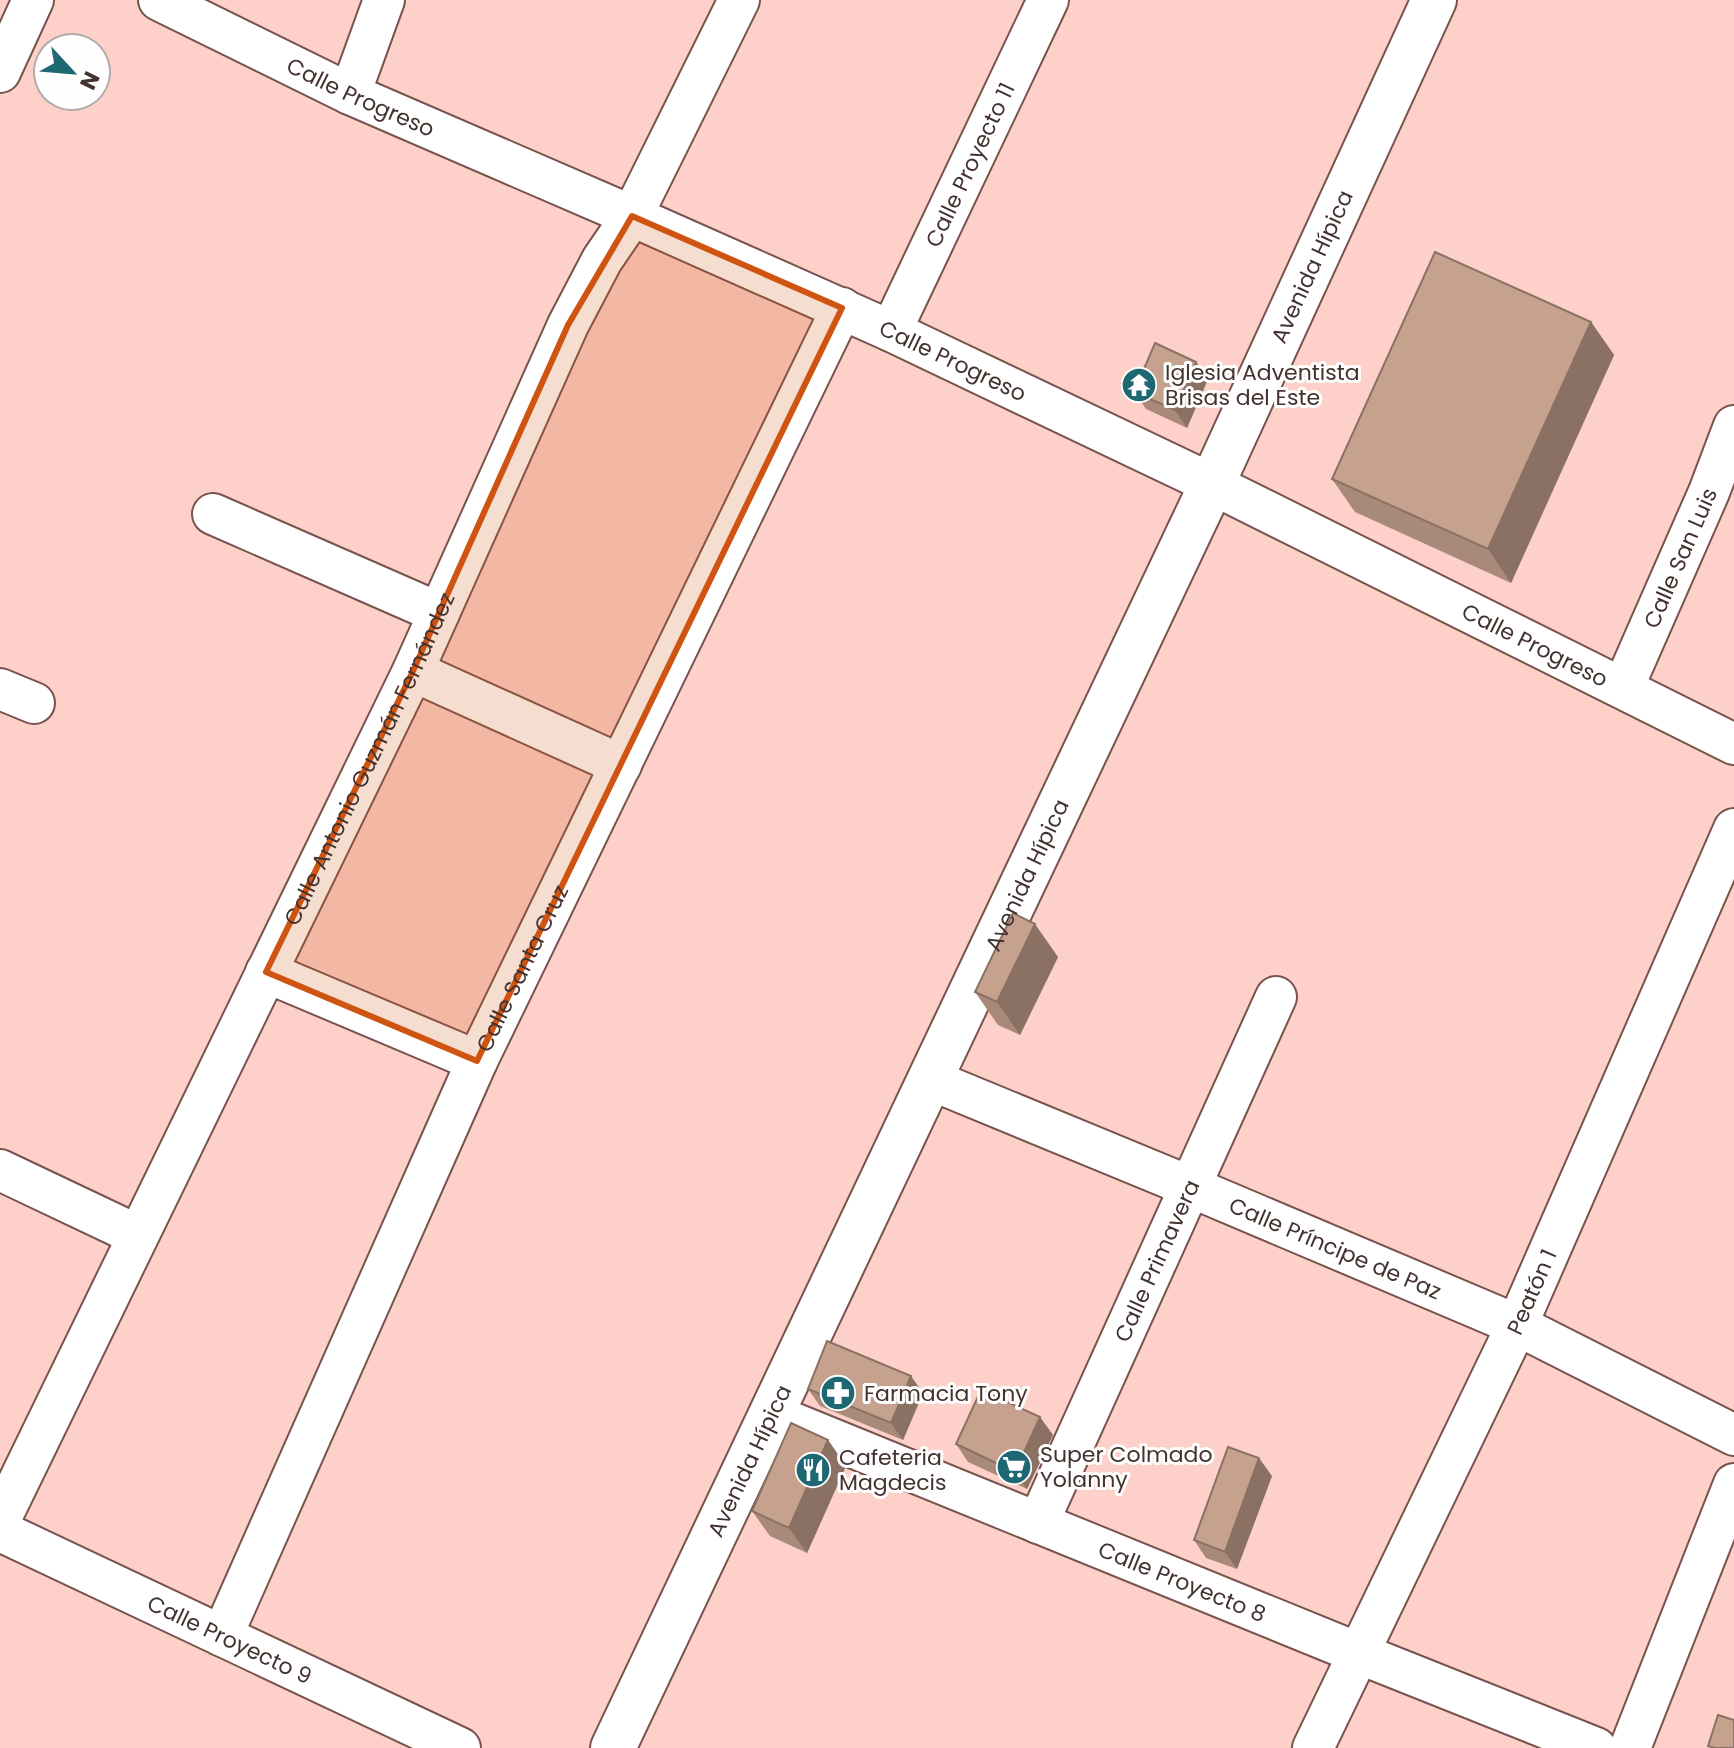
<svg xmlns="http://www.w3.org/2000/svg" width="1734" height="1748" font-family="Poppins,sans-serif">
<rect width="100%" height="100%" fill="#fdd1c9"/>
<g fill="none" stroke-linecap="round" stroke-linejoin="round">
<defs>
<g id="street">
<path id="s1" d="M159,0L350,94L632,216L891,331L1212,484L1734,744"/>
<path d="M0,72L33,0"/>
<path d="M350,94L384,0"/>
<path id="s2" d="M891,331L1048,0"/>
<path d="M213,514L439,613"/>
<path d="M413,671L621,765"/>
<path id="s3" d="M1623,688L1709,492L1734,426"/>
<path d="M0,689L34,703"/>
<path d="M266,972L477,1061"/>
<path id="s4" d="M929,1079L1191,1187L1517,1325L1734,1435"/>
<path d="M0,1170L137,1235"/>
<path id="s5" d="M771,1414L1358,1653L1596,1748"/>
<path id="s6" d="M0,1520L413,671L568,325L602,260L632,216L739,0"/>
<path id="s7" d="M1038,1523L1276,997"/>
<path id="s8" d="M0,1531L460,1748"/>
<path id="s9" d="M222,1636L477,1061L842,308"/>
<path id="s10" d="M1313,1748L1517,1325L1734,829"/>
<path d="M1630,1748L1734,1484"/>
</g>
<g id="secondary">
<path id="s11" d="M613,1748L1212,484L1434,0"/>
</g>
</defs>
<!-- street casing -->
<use href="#street" stroke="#78534d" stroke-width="44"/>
<!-- secondary casing -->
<use href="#secondary" stroke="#78534d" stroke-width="48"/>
<!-- street -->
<use href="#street" stroke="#fff" stroke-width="40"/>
<!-- secondary -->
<use href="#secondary" stroke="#fff" stroke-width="44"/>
</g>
<!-- wall -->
<g fill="#a98a7a">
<path d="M1591,322L1614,355L1511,583L1355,512L1332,479Z"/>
<path d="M1196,362L1208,379L1187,428L1146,409L1134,392Z"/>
<path d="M1058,957L1020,1035L998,1025L975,992Z"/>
<path d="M808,1389L923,1393L903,1440L820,1406Z"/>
<path d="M1053,1435L1027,1489L968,1462L956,1444Z"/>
<path d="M828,1440L846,1466L807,1553L770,1536L752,1511Z"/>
<path d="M1272,1476L1237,1569L1206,1558L1194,1540Z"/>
</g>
<!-- shaded-wall -->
<g fill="#8a7163">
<path d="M1591,322L1614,355L1511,583L1488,549Z"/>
<path d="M1196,362L1208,379L1187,428L1175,410Z"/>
<path d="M1035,924L1058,957L1020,1035L997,1002Z"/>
<path d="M911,1376L923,1393L903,1440L891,1423Z"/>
<path d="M1040,1417L1053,1435L1027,1489L1015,1472Z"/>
<path d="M828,1440L846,1466L807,1553L789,1528Z"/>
<path d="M1259,1458L1272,1476L1237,1569L1225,1552Z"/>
</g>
<!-- building -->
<g fill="#c5a18e" stroke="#8a7163" stroke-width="2">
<path d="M1435,252L1591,322L1488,549L1332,479Z"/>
<path d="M1155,343L1196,362L1175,410L1134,392Z"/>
<path d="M1013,913L1035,924L997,1002L975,992Z"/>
<path d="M827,1341L911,1376L891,1423L808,1389Z"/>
<path d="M981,1390L1040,1417L1015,1472L956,1444Z"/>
<path d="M791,1423L828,1440L789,1528L752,1511Z"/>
<path d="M1228,1447L1259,1458L1225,1552L1194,1540Z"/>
<path d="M1718,1715L1734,1720V1748H1715L1708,1746Z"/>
</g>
<!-- marked area -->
<path fill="#cf5311" fill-opacity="0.2" stroke="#cf5311" stroke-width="6" stroke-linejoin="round" d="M632,216L842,308L477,1061L266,972L413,671L568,325Z"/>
<!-- icons -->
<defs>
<symbol id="temple-disc" viewBox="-11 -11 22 22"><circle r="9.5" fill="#1e6873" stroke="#fefefe"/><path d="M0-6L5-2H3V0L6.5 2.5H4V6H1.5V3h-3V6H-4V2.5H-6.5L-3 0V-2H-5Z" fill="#fff"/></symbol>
<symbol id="pharmacy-disc" viewBox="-11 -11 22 22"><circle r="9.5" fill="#1e6873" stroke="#fefefe"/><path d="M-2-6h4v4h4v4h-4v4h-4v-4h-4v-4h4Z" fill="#fff"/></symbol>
<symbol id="supermarket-disc" viewBox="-11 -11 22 22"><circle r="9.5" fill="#1e6873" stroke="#fefefe"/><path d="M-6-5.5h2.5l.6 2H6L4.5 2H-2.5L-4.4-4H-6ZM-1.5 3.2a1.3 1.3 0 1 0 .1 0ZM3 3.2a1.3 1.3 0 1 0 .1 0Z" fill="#fff"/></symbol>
<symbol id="restaurant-disc" viewBox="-11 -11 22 22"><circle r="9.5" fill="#1e6873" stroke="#fefefe"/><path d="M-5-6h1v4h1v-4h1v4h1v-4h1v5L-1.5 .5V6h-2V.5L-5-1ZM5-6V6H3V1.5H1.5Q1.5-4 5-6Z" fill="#fff"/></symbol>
</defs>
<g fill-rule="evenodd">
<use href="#temple-disc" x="1119" y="365" width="40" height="40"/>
<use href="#pharmacy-disc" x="818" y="1373" width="40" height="40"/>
<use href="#supermarket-disc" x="994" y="1447" width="40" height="40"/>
<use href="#restaurant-disc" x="793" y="1450" width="40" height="40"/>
</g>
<g text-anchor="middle" stroke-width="6" stroke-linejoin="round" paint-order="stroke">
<!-- street labels -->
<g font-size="22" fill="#43322f" stroke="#fefefe">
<text dy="8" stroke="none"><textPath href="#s1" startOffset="224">Calle Progreso</textPath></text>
<text dy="8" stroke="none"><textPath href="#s2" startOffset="184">Calle Proyecto 11</textPath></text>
<text dy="8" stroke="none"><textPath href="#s11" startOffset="1638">Avenida Hípica</textPath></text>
<text dy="8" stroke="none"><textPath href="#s1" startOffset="872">Calle Progreso</textPath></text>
<text dy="8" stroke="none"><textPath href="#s3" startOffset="142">Calle San Luis</textPath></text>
<text dy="8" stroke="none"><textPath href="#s1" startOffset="1520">Calle Progreso</textPath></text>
<text dy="8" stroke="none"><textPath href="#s6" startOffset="846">Calle Antonio Guzmán Fernández</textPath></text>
<text dy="8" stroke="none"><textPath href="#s11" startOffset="966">Avenida Hípica</textPath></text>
<text dy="8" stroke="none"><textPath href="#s9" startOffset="732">Calle Santa Cruz</textPath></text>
<text dy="8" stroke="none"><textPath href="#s4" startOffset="440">Calle Príncipe de Paz</textPath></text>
<text dy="8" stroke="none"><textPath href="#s7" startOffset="288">Calle Primavera</textPath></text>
<text dy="8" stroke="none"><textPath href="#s10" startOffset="506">Peatón 1</textPath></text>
<text dy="8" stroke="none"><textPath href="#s11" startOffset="318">Avenida Hípica</textPath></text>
<text dy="8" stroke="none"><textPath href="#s5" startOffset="444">Calle Proyecto 8</textPath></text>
<text dy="8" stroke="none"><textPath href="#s8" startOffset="254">Calle Proyecto 9</textPath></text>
</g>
<!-- poi labels -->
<g font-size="22" fill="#43322f" stroke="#fefefe" text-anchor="start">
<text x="1165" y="380">Iglesia Adventista<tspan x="1165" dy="25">Brisas del Este</tspan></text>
<text x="864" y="1401">Farmacia Tony</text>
<text x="1040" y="1462">Super Colmado<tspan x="1040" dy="25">Yolanny</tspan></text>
<text x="839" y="1465">Cafeteria<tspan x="839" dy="25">Magdecis</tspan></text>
</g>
</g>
<!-- north arrow -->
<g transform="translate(72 72) rotate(116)"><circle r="38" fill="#fefefe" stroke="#b3acab" stroke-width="2"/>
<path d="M0-6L14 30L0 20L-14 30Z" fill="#1e6873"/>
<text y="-12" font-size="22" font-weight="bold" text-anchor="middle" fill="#43322f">N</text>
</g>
</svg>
